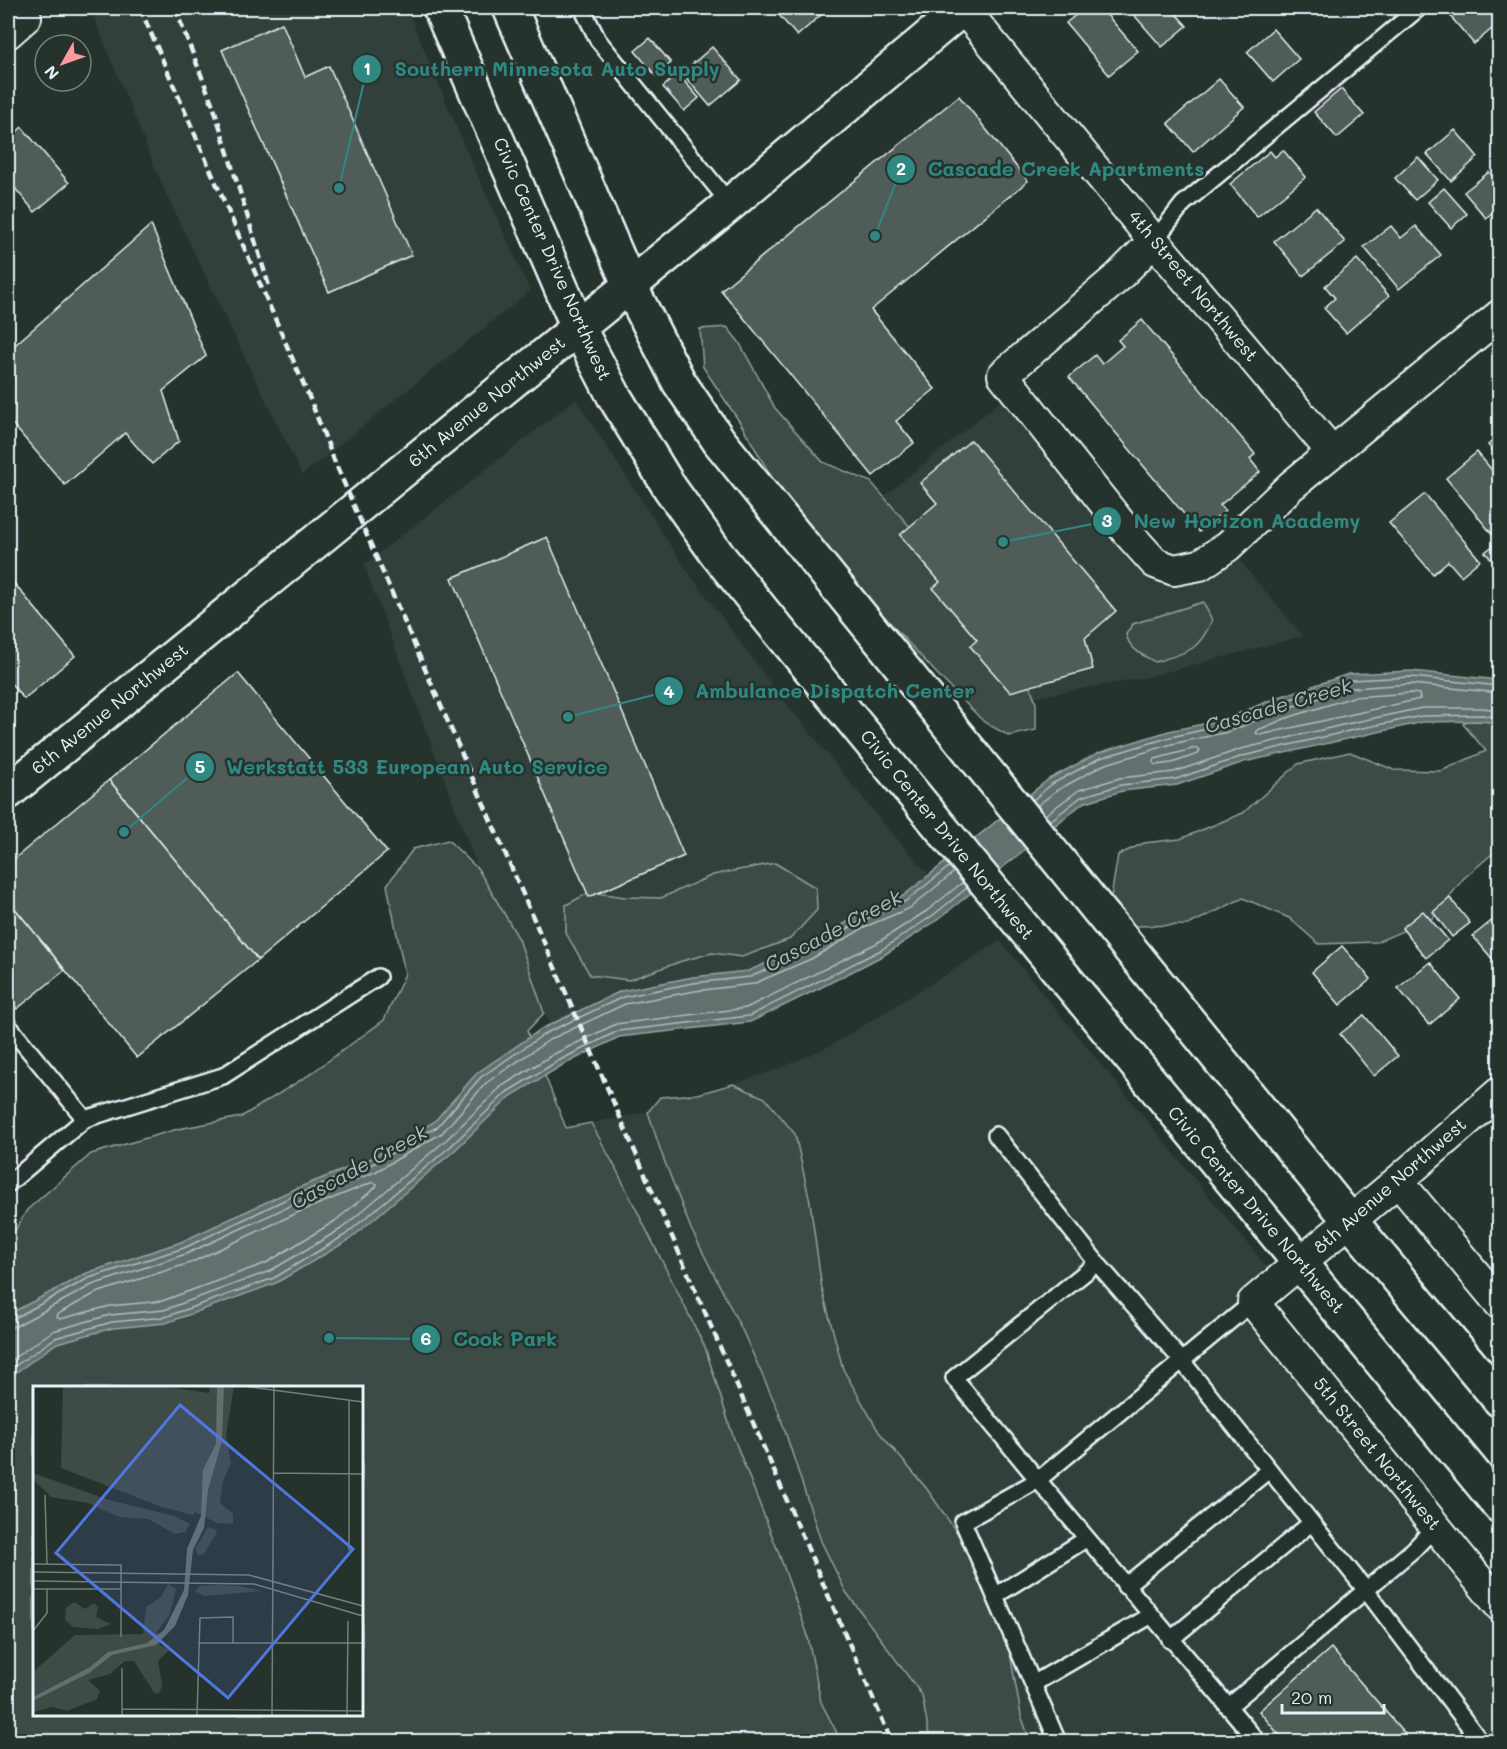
<svg xmlns="http://www.w3.org/2000/svg" width="1507" height="1749" font-family="Mali,sans-serif">
<rect width="100%" height="100%" fill="#26332d"/>
<filter id="ink" filterUnits="userSpaceOnUse"><feTurbulence type="fractalNoise" baseFrequency=".0167" numOctaves="2"/><feDisplacementMap in="SourceGraphic" scale="12" xChannelSelector="R" yChannelSelector="G"/><feConvolveMatrix kernelMatrix="1 2 1 2 8 2 1 2 1" color-interpolation-filters="sRGB"/></filter>
<g filter="url(#ink)">
<!-- built -->
<g fill="#333f3a">
<path d="M90,8H407L466,150L530,291L302,475L166,194Z"/>
<path d="M1007,396L1157,577L1217,534L1303,636L1147,677L1035,697L1004,695L858,518Z"/>
<path d="M576,399L683,565L774,688L884,824L929,875L903,896L861,914L805,947L748,971L693,977L621,991L551,1025L544,1013L519,939L478,869L364,565Z"/>
<path d="M1000,941L1271,1272L1239,1299L1499,1624V1741H1030L971,1553L927,1489L879,1432L843,1369L822,1289L810,1202L733,1084L781,1068L832,1045Z"/>
<path d="M648,1112L661,1152L743,1332L782,1422L821,1541L846,1592L922,1696L930,1741H841L821,1702L807,1633L778,1551L733,1436L705,1347L613,1163L591,1123Z"/>
</g>
<!-- green -->
<g fill="#3e4b47" stroke="#939ea0" stroke-width="1.5" fill-rule="evenodd">
<path d="M727,327L739,342L775,408L823,462L871,482L1019,652L1036,703V730L1009,736L984,722L940,677L870,601L778,488L741,424L703,367L700,329Z"/>
<path d="M1203,602L1212,620C1198,653 1187,652 1155,662C1142,655 1129,649 1126,634L1133,624Z"/>
<path d="M1499,693V848L1463,879L1433,918L1377,942L1319,944L1289,918L1243,898L1188,925L1135,926L1111,897L1118,855L1144,843L1180,839L1243,813L1298,764L1350,752L1394,770L1441,771L1486,751L1463,724Z"/>
<path d="M448,840L478,869L519,939L544,1013L527,1031L566,1128L591,1123L613,1163L705,1347L733,1436L778,1551L807,1633L821,1702L841,1741H8V1242L27,1210L91,1154L178,1129L241,1117L309,1075L384,1020L405,974L387,885L413,849ZM34,1388H362V1714H34Z"/>
<path d="M775,863L816,888L817,910L790,939L742,957L712,953L682,961L629,980L590,975L566,933V905L590,892L625,897L661,898L713,875Z"/>
<path d="M733,1084L765,1098L795,1134L810,1202L822,1289L843,1369L879,1432L927,1489L971,1553L1006,1631L1021,1715L1030,1741H930L922,1695L846,1592L821,1541L778,1410L743,1332L691,1229L661,1152L648,1112L660,1097L698,1094Z"/>
</g>
<!-- water -->
<path fill="#636f6d" stroke="#98a3a5" stroke-width="1.5" d="M1411,671L1499,680V724L1483,721L1423,722L1244,762L1177,785L1122,791L1083,803L936,921L884,955L822,987L750,1022L619,1037L561,1066L511,1096L455,1150L349,1240L276,1283L166,1323L113,1328L57,1343L8,1378V1316L9,1314L87,1273L181,1242L290,1191L368,1160L434,1122L477,1073L543,1028L621,991L693,977L748,971L805,947L861,914L903,896L1049,779L1098,753L1169,731L1223,720L1276,698L1349,674Z"/>
<g fill="none" stroke-linecap="round" stroke-linejoin="round">
<!-- shore -->
<g stroke="#b3bdc0" stroke-width="1.5">
<path d="M1411,693L1419,694L1420,699L1260,735L1256,733L1258,730L1284,719L1353,697Z"/>
<path d="M1196,748L1200,750L1198,754L1172,763L1156,765L1153,763L1155,759Z"/>
<path d="M1033,800L1052,784L1100,758L1171,737L1225,725L1278,703L1350,680L1411,677L1500,686"/>
<path d="M1037,806L1056,791L1103,765L1172,744L1228,732L1281,710L1351,688L1411,684L1500,693"/>
<path d="M1045,815L1079,790L1120,778L1174,772L1241,749L1351,723L1422,708H1482L1500,710"/>
<path d="M1050,821L1081,797L1121,785L1176,779L1243,756L1353,730L1422,716L1482,715L1500,718"/>
<path d="M373,1182L377,1184L376,1187L335,1221L266,1263L162,1301L110,1306L60,1319L57,1317L58,1314L96,1293L190,1263L299,1212Z"/>
<path d="M8,1320L13,1319L89,1278L184,1248L293,1196L371,1165L437,1127L481,1077L546,1033L623,997L693,983L750,977L807,952L863,920L906,901L950,866"/>
<path d="M8,1328L16,1326L92,1285L186,1254L296,1203L375,1172L442,1133L486,1083L549,1040L625,1004L695,991L753,984L811,959L867,926L910,908L954,872"/>
<path d="M8,1362L53,1331L110,1315L164,1310L270,1271L341,1229L446,1140L502,1086L554,1054L616,1024L746,1008L877,943L928,910L963,882"/>
<path d="M8,1371L55,1338L112,1322L165,1317L274,1278L345,1235L451,1146L507,1092L558,1061L618,1031L749,1016L881,950L932,916L967,888"/>
</g>
</g>
<!-- building -->
<g fill="#505c59" stroke="#e8f1f8" stroke-width="1.5">
<path d="M773,8H829L797,36Z"/>
<path d="M1084,8H1101L1138,51L1109,75L1066,23Z"/>
<path d="M1128,8H1186L1177,15L1187,26L1162,47Z"/>
<path d="M1450,8H1500V22L1474,44L1446,11Z"/>
<path d="M282,23L305,77L329,66L412,255L329,292L222,50Z"/>
<path d="M1273,29L1299,59L1273,82L1247,52Z"/>
<path d="M650,38L671,63L656,76L635,51Z"/>
<path d="M712,47L741,80L710,106L682,73Z"/>
<path d="M678,74L699,98L684,111L663,87Z"/>
<path d="M1219,79L1244,107L1193,152L1168,123Z"/>
<path d="M1341,89L1364,115L1337,138L1314,112Z"/>
<path d="M959,96L1028,181L871,310L935,389L896,421L914,443L873,476L721,290Z"/>
<path d="M22,127L69,183L35,212L8,180V140Z"/>
<path d="M1455,130L1478,157L1451,181L1427,154Z"/>
<path d="M1283,150L1306,177L1257,217L1230,184L1270,151L1275,157Z"/>
<path d="M1418,157L1438,180L1415,200L1395,178Z"/>
<path d="M1489,172L1500,185V206L1486,218L1464,192Z"/>
<path d="M1444,188L1467,214L1451,228L1428,202Z"/>
<path d="M1316,207L1345,242L1303,276L1274,241Z"/>
<path d="M151,225L206,356L163,391L179,441L152,464L125,433L65,485L8,419V351Z"/>
<path d="M1391,226L1401,238L1416,226L1441,255L1399,289L1364,247Z"/>
<path d="M1357,259L1389,296L1346,333L1324,308L1335,298L1325,286Z"/>
<path d="M1142,320L1255,454L1250,459L1260,472L1220,505L1225,511L1199,532L1069,377L1095,355L1102,364L1123,346L1118,340Z"/>
<path d="M1500,434V459L1488,445Z"/>
<path d="M971,440L1116,611L1085,638L1093,669L1010,692L970,646L977,640L933,588L940,582L900,535L937,503L920,483Z"/>
<path d="M1477,452L1500,480V529L1492,534L1446,478Z"/>
<path d="M1425,494L1480,560L1461,576L1448,561L1433,574L1389,523Z"/>
<path d="M547,537L684,856L589,897L452,578Z"/>
<path d="M1500,540V570L1485,552Z"/>
<path d="M8,576L75,656L24,699L8,680Z"/>
<path d="M238,673L387,852L258,960L109,780Z"/>
<path d="M109,780L258,960L137,1058L8,900V864Z"/>
<path d="M1450,898L1470,923L1452,937L1433,912Z"/>
<path d="M8,900L65,970L17,1009L8,997Z"/>
<path d="M1423,911L1448,940L1426,958L1402,928Z"/>
<path d="M1500,914V967H1499L1473,936Z"/>
<path d="M1342,946L1371,979L1340,1005L1312,972Z"/>
<path d="M1430,962L1460,999L1429,1025L1398,988Z"/>
<path d="M1364,1015L1398,1056L1374,1076L1340,1034Z"/>
<path d="M1331,1648L1405,1734L1396,1742H1285L1259,1711Z"/>
</g>
<g fill="none" stroke-linecap="round" stroke-linejoin="round">
<defs>
<g id="service">
<path d="M582,8L598,40L730,204"/>
<path d="M1154,241L1183,204L1419,8"/>
<path d="M8,1025L85,1119"/>
<path d="M996,1135L1097,1263L1182,1361L1365,1589L1481,1742"/>
<path d="M8,1184L85,1119L223,1076L378,977"/>
<path d="M1253,1302L1038,1480L1258,1742"/>
<path d="M1125,1586L1269,1470"/>
<path d="M995,1596L1086,1539"/>
<path d="M1170,1640L1311,1523"/>
<path d="M1033,1684L1150,1616"/>
<path d="M1228,1707L1414,1549L1436,1526"/>
<path d="M1058,1742L963,1522L1038,1480L954,1378L1097,1263"/>
</g>
<g id="minor">
<path d="M963,8L1154,241L1332,452"/>
<path d="M8,33L26,17"/>
<path d="M1154,241L1117,278L1003,375L1128,533L1155,563L1174,570L1200,565L1228,546L1291,486L1500,315"/>
<path d="M1500,1092L1398,1181L1253,1302L1500,1606"/>
<path d="M1398,1181L1500,1304"/>
</g>
<path id="tertiary" d="M8,792L730,204L963,8"/>
<g id="primary">
<path d="M440,8L578,327L614,396L670,488L717,554L765,614L1500,1506"/>
<path d="M510,8L630,286L679,382L719,441L1351,1222L1500,1400"/>
</g>
</defs>
<!-- service casing -->
<use href="#service" stroke="#e8f1f8" stroke-width="20"/>
<!-- minor casing -->
<use href="#minor" stroke="#e8f1f8" stroke-width="34"/>
<!-- tertiary casing -->
<use href="#tertiary" stroke="#e8f1f8" stroke-width="38"/>
<!-- primary casing -->
<use href="#primary" stroke="#e8f1f8" stroke-width="38"/>
<!-- service -->
<use href="#service" stroke="#26332d" stroke-width="15"/>
<!-- minor -->
<use href="#minor" stroke="#26332d" stroke-width="30"/>
<!-- tertiary -->
<use href="#tertiary" stroke="#26332d" stroke-width="33"/>
<!-- primary -->
<use href="#primary" stroke="#26332d" stroke-width="33"/>
<!-- rail -->
<g stroke="#e8f1f8" stroke-width="4.5" stroke-dasharray="9 4.5" stroke-linecap="butt">
<path d="M140,8L310,399L334,460L892,1742"/>
<path d="M175,8L214,108L269,286"/>
</g>
</g>
</g>
<g text-anchor="middle" stroke-width="5" stroke-linejoin="round" paint-order="stroke">
<!-- street labels -->
<g font-size="18" fill="#e8f1f8" stroke="#26332d">
<text transform="translate(552 259) rotate(66)" y="6">Civic Center Drive Northwest</text>
<text transform="translate(1193 286) rotate(50)" y="6">4th Street Northwest</text>
<text transform="translate(487 402) rotate(-39)" y="6">6th Avenue Northwest</text>
<text transform="translate(110 709) rotate(-39)" y="6">6th Avenue Northwest</text>
<text transform="translate(947 835) rotate(51)" y="6">Civic Center Drive Northwest</text>
<text transform="translate(1390 1186) rotate(-41)" y="6">8th Avenue Northwest</text>
<text transform="translate(1256 1210) rotate(50)" y="6">Civic Center Drive Northwest</text>
<text transform="translate(1377 1454) rotate(51)" y="6">5th Street Northwest</text>
</g>
<!-- water labels -->
<g font-size="20" font-style="italic" fill="#b3bdc0" stroke="#26332d">
<text transform="translate(1278 706) rotate(-16)" y="7">Cascade Creek</text>
<text transform="translate(833 931) rotate(-28)" y="7">Cascade Creek</text>
<text transform="translate(359 1167) rotate(-29)" y="7">Cascade Creek</text>
</g>
</g>
<!-- overview -->
<g transform="translate(33 1386)">
<rect width="330" height="330" fill="#26332d"/>
<path d="M30,0H129L176,7L177,0H201L193,49L198,77L190,95L187,117L200,128V138L184,137L162,126L160,129L129,121L28,82ZM0,87L76,114L141,130L157,138L152,146L142,148L115,133L86,131L55,117L18,111L0,93ZM175,141L184,144L183,148L171,168L165,170L162,163ZM135,198L143,203L137,228L123,247L127,248V259L136,264L125,275L129,298L127,306L122,308L101,275H92L77,288L55,294L67,305L64,313L34,325L20,321L0,326V286L42,249L110,248L113,221L128,211ZM189,199L207,200L229,205L171,210L162,205L167,200ZM41,216L52,223L61,217L65,221L63,231L78,238L65,243L40,241L32,234L33,222Z" fill="#3e4b47"/>
<path d="M184,0H191L189,55L175,104L171,142L160,164L155,209L142,240L123,259L79,269L56,287L0,315V311L57,281L75,266L114,257L131,244L151,204L154,163L168,130L170,84L183,58Z" fill="#636f6d"/>
<path fill="none" stroke="#747f7e" stroke-width="1.5" d="M209,0L330,16M241,87L330,88M12,109L14,178M316,164V14M0,178L88,179V251M0,186L216,189L330,220M0,195L221,198L330,230M0,203H88M0,245L14,227V203M165,257H330M89,323L330,325M89,330V282M164,330L167,232L200,231V257M239,330L241,0M314,330L315,235"/>
<path fill="#5077e0" fill-opacity="0.15" stroke="#5077e0" stroke-width="3" d="M147,19L320,163L195,312L23,167Z"/>
<rect width="330" height="330" fill="none" stroke="#e8f1f8" stroke-width="3"/>
</g>
<!-- callouts -->
<path fill="none" stroke="#308883" stroke-width="2" d="M339 188L367 69M875 236L901 169M1003 542L1107 521M568 717L669 691M124 832L200 767M329 1338L426 1339"/>
<g fill="#308883" stroke="#26332d" stroke-width="2">
<circle cx="339" cy="188" r="6"/>
<circle cx="875" cy="236" r="6"/>
<circle cx="1003" cy="542" r="6"/>
<circle cx="568" cy="717" r="6"/>
<circle cx="124" cy="832" r="6"/>
<circle cx="329" cy="1338" r="6"/>
<circle cx="367" cy="69" r="15"/>
<circle cx="901" cy="169" r="15"/>
<circle cx="1107" cy="521" r="15"/>
<circle cx="669" cy="691" r="15"/>
<circle cx="200" cy="767" r="15"/>
<circle cx="426" cy="1339" r="15"/>
</g>
<g font-size="18" text-anchor="middle" font-weight="bold" fill="#fff">
<text x="367" y="75">1</text>
<text x="901" y="175">2</text>
<text x="1107" y="527">3</text>
<text x="669" y="698">4</text>
<text x="200" y="773">5</text>
<text x="426" y="1345">6</text>
</g>
<g font-size="20" text-anchor="middle" font-weight="bold" fill="#308883" stroke="#26332d" stroke-width="5" stroke-linejoin="round" paint-order="stroke">
<text x="557" y="76">Southern Minnesota Auto Supply</text>
<text x="1066" y="176">Cascade Creek Apartments</text>
<text x="1247" y="528">New Horizon Academy</text>
<text x="835" y="698">Ambulance Dispatch Center</text>
<text x="417" y="774">Werkstatt 533 European Auto Service</text>
<text x="505" y="1346">Cook Park</text>
</g>
<!-- margin -->
<rect width="1507" height="1749" fill="none" stroke="#26332d" stroke-width="30"/>
<rect x="15" y="15" width="1477" height="1719" fill="none" stroke="#e8f1f8" stroke-width="2" filter="url(#ink)"/>
<!-- north arrow -->
<g transform="translate(63 63) rotate(230)"><circle r="28" fill="#26332d" stroke="#747f7e" stroke-width="1.5"/>
<path d="M0-4.5L10 22L0 15L-10 22Z" fill="#ff9aa2"/>
<text y="-9" font-size="16" font-weight="bold" text-anchor="middle" fill="#e8f1f8">N</text>
</g>
<!-- scale -->
<path d="M1282 1704v9h102v-9" fill="none" stroke="#e8f1f8" stroke-width="3"/>
<text x="1291" y="1704" font-size="18" fill="#e8f1f8" stroke="#26332d" stroke-width="4.5" paint-order="stroke">20 m</text>
</svg>
